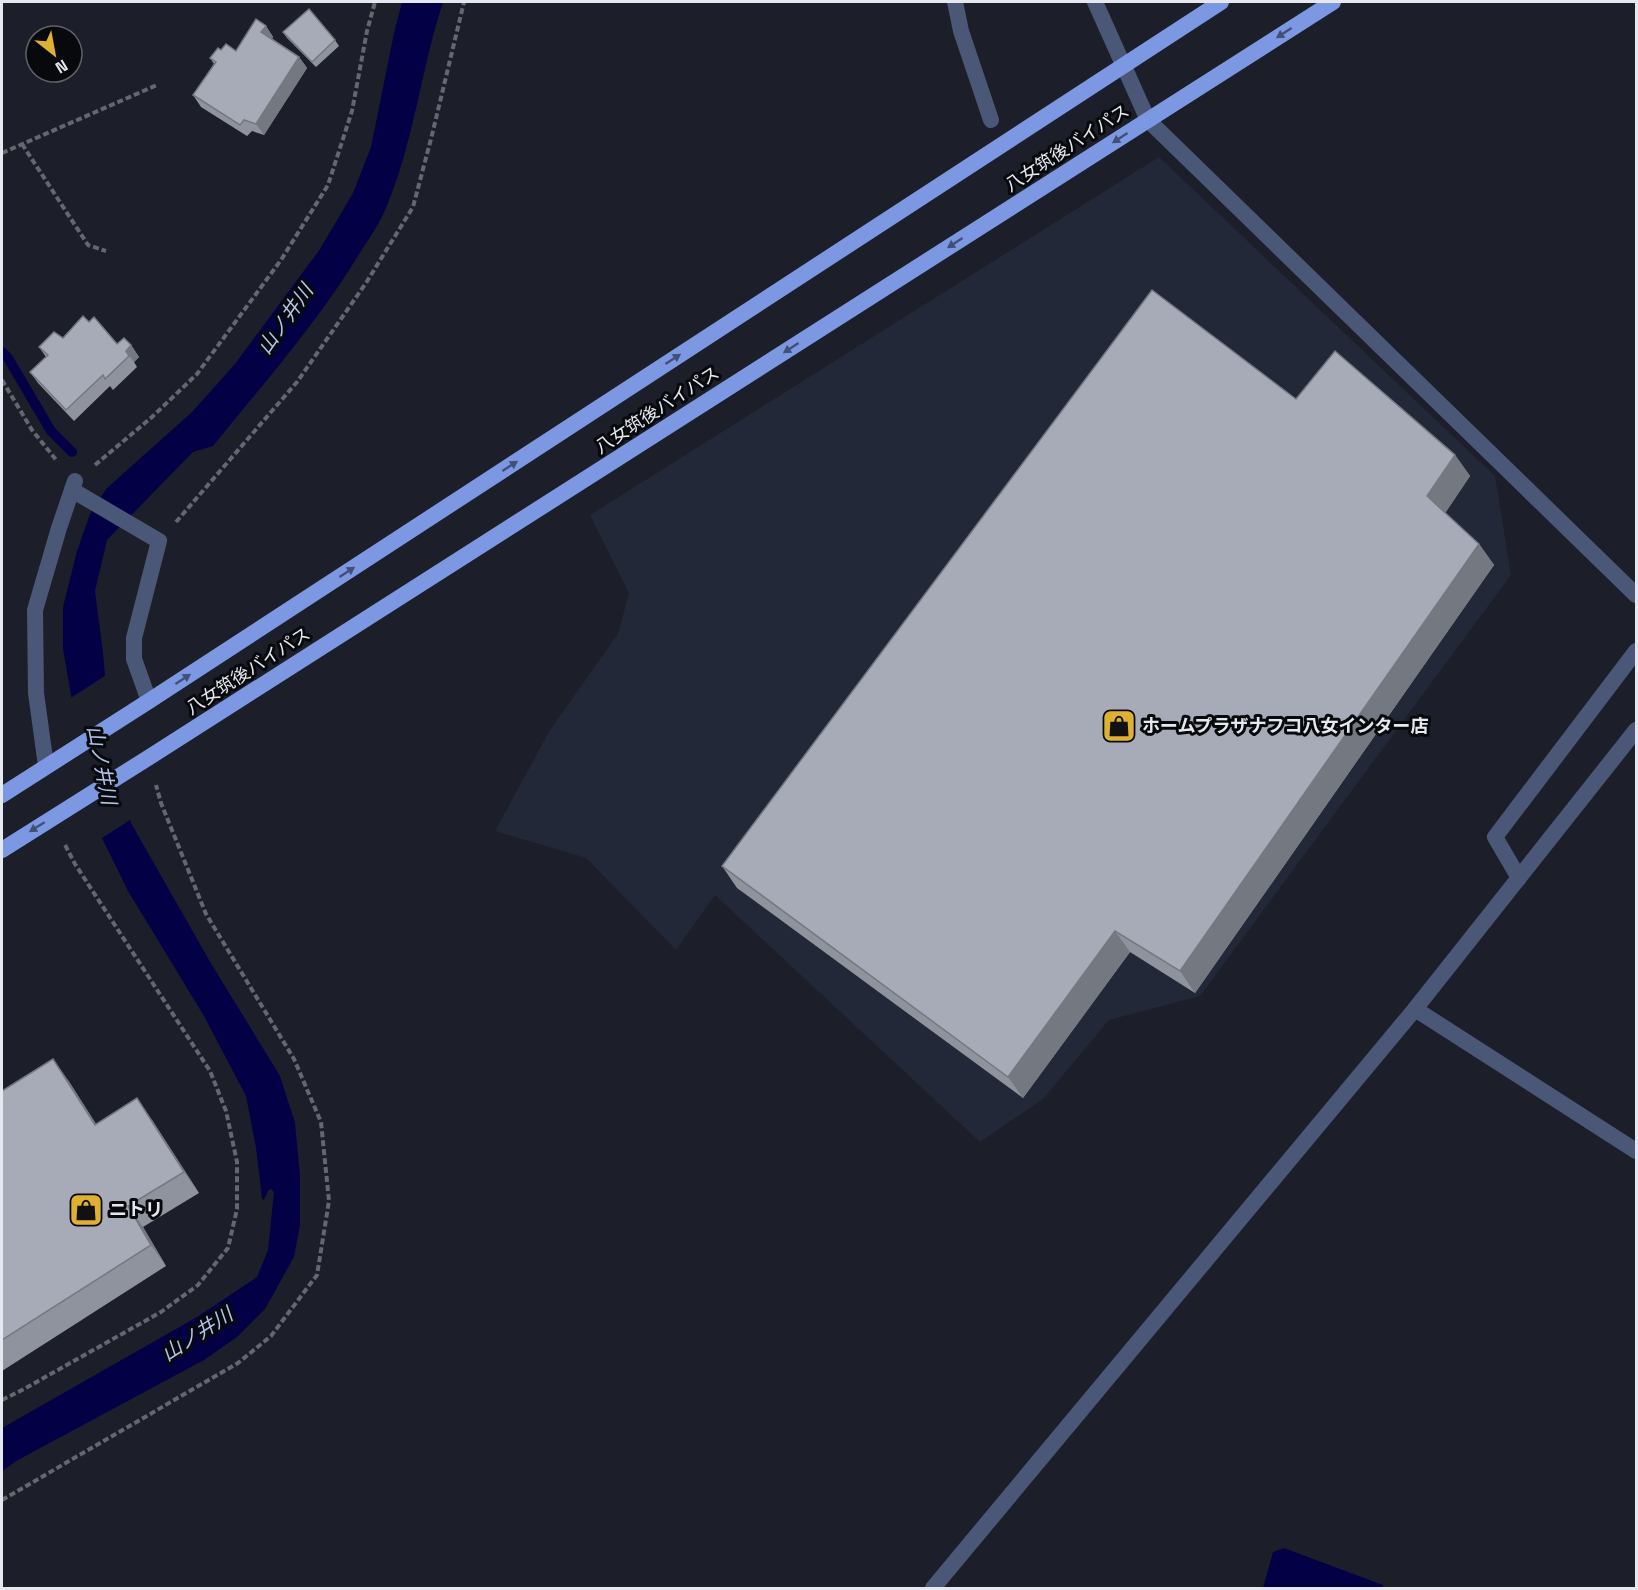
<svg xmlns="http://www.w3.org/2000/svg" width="1638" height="1590" font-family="'Space Grotesk','Noto Sans JP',sans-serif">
<rect width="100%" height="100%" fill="#1c1f29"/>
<!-- built -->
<path fill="#222837" d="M1159,157L1495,476L1511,575L1200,996L1109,1020L1043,1099L980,1142L715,895L676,950L586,858L495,831L550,730L618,634L629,593L590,515Z"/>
<!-- water -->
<g fill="#040046">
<path d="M402,2H443C421,69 414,142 386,208C380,223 370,237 361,251C319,321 264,383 213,446L193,452L107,540L95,591L103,653L112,757L131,823L209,960L280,1076L295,1123L300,1176V1225L294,1257L265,1309L237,1337L204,1360L18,1460L2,1471V1428L197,1317L257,1277L268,1250L274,1192L271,1189L268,1191L264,1200L262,1199L256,1148L246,1096L204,1016L128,891L98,830L83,765L63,649V607L77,551L90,514L106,489L192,412L235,364L320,249L353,193L371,147L394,33Z"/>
<path d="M1284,1548L1383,1585L1382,1588H1263L1273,1552Z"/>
</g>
<!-- pier -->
<path fill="#1c1f29" d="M108,674L114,756L133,818L99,840L95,831L81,766L69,699Z"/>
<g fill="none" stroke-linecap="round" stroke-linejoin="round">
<!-- stream -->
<path stroke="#040046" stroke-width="10" d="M2,352L8,358L51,431L72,452"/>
<!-- path -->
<g stroke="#646770" stroke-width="4" stroke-dasharray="6 3" stroke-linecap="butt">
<path d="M22,144L88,245L106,251"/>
<path d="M2,153L157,85"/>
<path d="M2,380L32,430L57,461"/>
<path d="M95,465L152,417L197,374L281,260L328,185L352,111L367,31L375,2"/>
<path d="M176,522L297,382L366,283L413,207L432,135L464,2"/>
<path d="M2,1400L24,1389L161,1312L198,1285L228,1248L237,1209V1162L226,1111L210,1071L75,864L64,843"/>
<path d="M2,1500L238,1363L271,1336L317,1275L329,1201L321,1122L294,1059L206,914L161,803L156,785"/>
</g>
<!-- minor -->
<g stroke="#4a5777" stroke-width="16">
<path d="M955,2L961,31L991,120"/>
<path d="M1095,2L1148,120L1636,595"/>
<path d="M72,490L159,541L134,638V659L149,701"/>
<path d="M46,766L36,693L35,610L59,528L75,481"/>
<path d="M1519,878L1495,837L1636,651"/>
<path d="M1415,1009L1636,1151"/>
</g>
<!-- tertiary -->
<path stroke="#4a5777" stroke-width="16" d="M933,1588L1415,1009L1636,730"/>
<!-- trunk -->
<g stroke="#7c98e2" stroke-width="16">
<path d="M2,795L149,701L1221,2"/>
<path d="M2,850L148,758L1333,2"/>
</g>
</g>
<!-- wall -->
<g fill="#8f939d">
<path d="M266,26L273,37L272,39L299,57L307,68L264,135L252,131L247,136L201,107L193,95L214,64L210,58L221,50L236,51Z"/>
<path d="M283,32L335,40L339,46L316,67L287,38Z"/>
<path d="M89,322L117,344L131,345L139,357L134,362L137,367L113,390L110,386L74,421L38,383L30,372L46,357L39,347L63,338Z"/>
<path d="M1296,399L1455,455L1470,476L1445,513L1479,544L1494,565L1195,993L1130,952L1023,1098L737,888L722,866Z"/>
<path d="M68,1080L96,1124L152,1120L199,1193L143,1227L166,1266L2,1371V1091Z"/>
</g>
<!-- shaded-wall -->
<g fill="#747880">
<path d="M266,26L273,37L268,44L261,32Z"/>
<path d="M299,57L307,68L264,135L256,124Z"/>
<path d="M131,345L139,357L134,362L126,351Z"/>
<path d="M1455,455L1470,476L1442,518L1427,496Z"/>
<path d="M1479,544L1494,565L1195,993L1180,971Z"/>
<path d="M1115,931L1130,952L1023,1098L1008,1077Z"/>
<path d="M53,1059L68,1080L110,1146L95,1125Z"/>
<path d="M137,1098L152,1120L199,1193L184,1172Z"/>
<path d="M128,1206L143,1227L166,1266L151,1245Z"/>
</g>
<!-- building -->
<g fill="#a6abb7" stroke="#747880" stroke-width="1.5">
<path d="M309,9L335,40L312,62L283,32Z"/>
<path d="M256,19L266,26L261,32L299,57L256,124L244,120L240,125L193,95L216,62L210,58L218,48L221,50L226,44L236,51Z"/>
<path d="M1152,290L1296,399L1335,351L1455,455L1427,496L1479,544L1180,971L1115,931L1008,1077L722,866Z"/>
<path d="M83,316L89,322L94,317L117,344L124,338L131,345L126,351L129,356L105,379L103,375L66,410L30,372L48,355L39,347L54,332L63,338Z"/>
<path d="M53,1059L95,1125L137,1098L184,1172L128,1206L151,1245L2,1340V1091Z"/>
</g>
<!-- one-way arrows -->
<defs><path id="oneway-solid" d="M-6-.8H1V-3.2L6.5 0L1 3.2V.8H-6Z" transform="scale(1.5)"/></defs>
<g fill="#425078">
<use href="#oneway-solid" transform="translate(1284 33) rotate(147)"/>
<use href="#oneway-solid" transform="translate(1120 138) rotate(147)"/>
<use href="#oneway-solid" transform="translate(955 243) rotate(147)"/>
<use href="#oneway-solid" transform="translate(791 348) rotate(147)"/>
<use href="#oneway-solid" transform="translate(673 359) rotate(-33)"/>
<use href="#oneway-solid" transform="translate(510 466) rotate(-33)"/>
<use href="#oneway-solid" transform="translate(347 572) rotate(-33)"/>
<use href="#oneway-solid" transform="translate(183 679) rotate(-33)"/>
<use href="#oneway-solid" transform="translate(37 827) rotate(148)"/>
</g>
<!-- icons -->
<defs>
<symbol id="shop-square" viewBox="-11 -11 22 22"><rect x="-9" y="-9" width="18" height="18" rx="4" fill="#deb133" stroke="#08090d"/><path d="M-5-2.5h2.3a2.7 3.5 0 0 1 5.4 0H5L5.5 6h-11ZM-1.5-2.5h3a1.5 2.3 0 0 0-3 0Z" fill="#111"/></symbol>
</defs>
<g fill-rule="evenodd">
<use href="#shop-square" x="1100" y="707" width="38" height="38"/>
<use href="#shop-square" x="67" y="1191" width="38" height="38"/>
</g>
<g text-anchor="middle" stroke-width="6" stroke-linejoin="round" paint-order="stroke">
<!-- street labels -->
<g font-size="18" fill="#e5e8ef" stroke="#08090d">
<text transform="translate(1067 148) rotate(-33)" y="6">八女筑後バイパス</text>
<text transform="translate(657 410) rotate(-33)" y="6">八女筑後バイパス</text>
<text transform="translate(248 671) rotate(-33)" y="6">八女筑後バイパス</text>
</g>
<!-- poi labels -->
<g font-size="18" font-weight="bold" fill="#e5e8ef" stroke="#08090d" text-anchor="start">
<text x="1142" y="732">ホームプラザナフコ八女インター店</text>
<text x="109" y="1216">ニトリ</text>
</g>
<!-- water labels -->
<g font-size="20" font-style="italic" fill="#b2c3ec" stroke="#08090d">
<text transform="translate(285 319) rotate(-55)" y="7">山ノ井川</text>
<text transform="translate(102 765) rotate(79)" y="7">山ノ井川</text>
<text transform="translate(197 1334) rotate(-33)" y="7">山ノ井川</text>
</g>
</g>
<!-- border -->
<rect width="1638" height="1590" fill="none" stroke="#e5e8ef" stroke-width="6"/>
<!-- north arrow -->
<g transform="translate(54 54) rotate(149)"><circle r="28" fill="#08090d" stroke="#606267" stroke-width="1.5"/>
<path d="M0-4.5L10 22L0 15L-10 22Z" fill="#deb133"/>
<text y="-9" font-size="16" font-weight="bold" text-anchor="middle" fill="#e5e8ef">N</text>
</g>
</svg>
